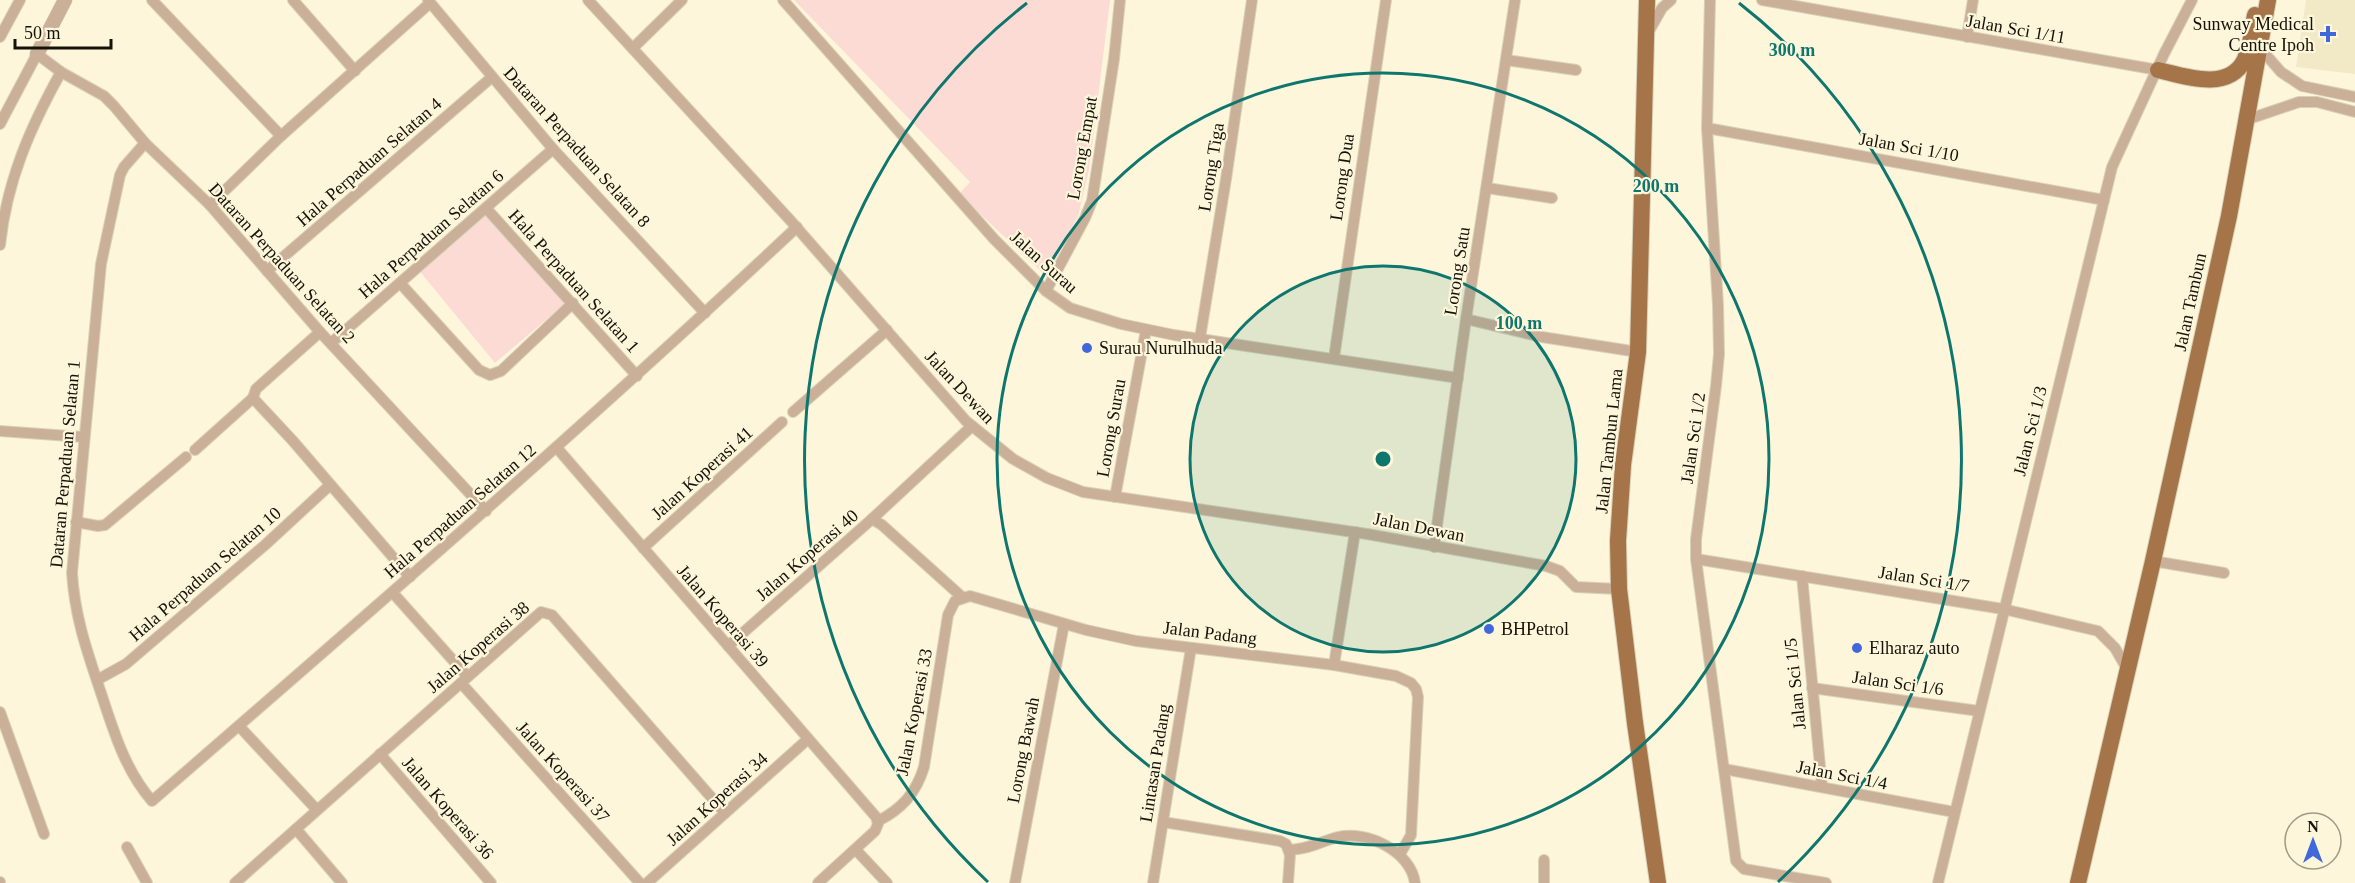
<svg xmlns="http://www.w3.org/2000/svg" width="2355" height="883" font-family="Georgia,serif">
<rect width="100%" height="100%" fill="#fdf6da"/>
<!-- built -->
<path fill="#f2e9c6" d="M2306,0H2355V74L2296,67Z"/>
<!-- green -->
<g fill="#fddbd5">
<path d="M794,0H1110L1089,170L1078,216L1047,277L959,194L970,182Z"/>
<path d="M486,211L566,303L495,363L417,268Z"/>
</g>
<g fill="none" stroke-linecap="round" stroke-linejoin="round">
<defs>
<g id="minor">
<path d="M152,0L281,136"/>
<path d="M293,0L355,71"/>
<path d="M428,0L553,149L705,313"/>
<path d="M588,0L790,220L966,421L1013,459L1047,478L1083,492L1367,534L1546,566L1560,571L1576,587L1619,589"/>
<path d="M783,0L994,239L1046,291L1070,308L1121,324L1174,335L1458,378"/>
<path d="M1710,0L1707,128L1718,305L1719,354L1716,386L1696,539V559L1736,861L1744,869L1826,883"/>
<path d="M1762,0L2158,70"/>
<path d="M1649,31L1662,8L1671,0"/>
<path d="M0,37L20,0"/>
<path d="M1967,37L1973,0"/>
<path d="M633,48L682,0"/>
<path d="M2260,48L2281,72L2302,86L2355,97"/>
<path d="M1506,60L1576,70"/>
<path d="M2246,120L2299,102H2317L2355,112"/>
<path d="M0,124L37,54L61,72L104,96L114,106L145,143L210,205L320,332L486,511"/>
<path d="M1707,128L2104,200"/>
<path d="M145,143L124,167L120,175L101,264L72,573C75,618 87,651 101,693C114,732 125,770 152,801C370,612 587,424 797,227"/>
<path d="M1487,188L1552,198"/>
<path d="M210,205L281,136L430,3"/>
<path d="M486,208L637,376"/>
<path d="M0,245C7,180 30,128 61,72"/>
<path d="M267,271L492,77"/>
<path d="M400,283L479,370L490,375L501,371L573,303"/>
<path d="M1046,291L1085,218L1092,201L1114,59L1120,0"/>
<path d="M1466,319L1542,337L1638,352"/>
<path d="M1200,338L1226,179L1252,0"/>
<path d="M331,343L553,149"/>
<path d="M1334,358L1386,0"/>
<path d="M253,398L256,389L320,332"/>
<path d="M793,412L887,330"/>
<path d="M0,431L83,437"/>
<path d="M557,448L876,817L878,824L875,831L818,883"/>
<path d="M195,450L253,398L293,441L410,577"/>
<path d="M1115,497L1146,330"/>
<path d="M872,519L972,426"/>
<path d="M76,522L98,526L105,525L186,457"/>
<path d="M1434,547L1466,319L1515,0"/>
<path d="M643,548L782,422"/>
<path d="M1696,559L2003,609L2098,631L2115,648L2127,669"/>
<path d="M2153,561L2224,573"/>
<path d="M1802,576L1822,787"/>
<path d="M393,593L467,676"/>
<path d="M728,646L872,519L882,525L962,597"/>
<path d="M1334,665L1355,532"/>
<path d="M97,680L126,664L265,545L330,485"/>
<path d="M461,683L640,883"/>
<path d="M1812,688L1979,711"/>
<path d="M0,712L44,834"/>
<path d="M239,726L317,810"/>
<path d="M380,754L491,883"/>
<path d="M1724,769L1954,812"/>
<path d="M878,821C902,809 916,793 924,767L948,615L955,601L970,596L1086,630L1136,641L1334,665L1396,676L1411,683L1416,689L1418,697L1411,835L1400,854"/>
<path d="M1163,822L1280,841L1286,844L1290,855L1288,883"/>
<path d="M296,829L342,883"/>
<path d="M127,847L147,883"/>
<path d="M856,850L887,883"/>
<path d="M1289,850C1310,849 1319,842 1338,837C1368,830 1411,852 1415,883"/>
<path d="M0,882V883"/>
<path d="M235,883L541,612L552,615L725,813"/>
<path d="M647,883L808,739"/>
<path d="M1015,883L1064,624"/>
<path d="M1153,883L1191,648"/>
<path d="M1544,883V860"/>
<path d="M1938,883L2112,167L2164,54L2192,0"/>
</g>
<path id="tertiary" d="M37,54L65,0"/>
<g id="primary">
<path d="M1647,0L1638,352L1623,465L1618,541L1619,589L1635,723L1658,883"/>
<path d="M2158,70C2184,76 2227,92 2244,61C2251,48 2252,30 2255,15"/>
<path d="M2078,883L2153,561L2229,216L2268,0"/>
</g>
</defs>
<!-- minor casing -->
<use href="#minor" stroke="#d8d2b9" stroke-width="12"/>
<!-- tertiary casing -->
<use href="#tertiary" stroke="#d8d2b9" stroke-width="15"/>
<!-- primary casing -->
<use href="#primary" stroke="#d8d2b9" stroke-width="18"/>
<!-- minor -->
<use href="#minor" stroke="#cbb099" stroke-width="10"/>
<!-- tertiary -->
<use href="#tertiary" stroke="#cbb099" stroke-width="14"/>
<!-- primary -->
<use href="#primary" stroke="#a57449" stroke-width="16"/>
</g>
<!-- distance rings -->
<circle cx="1383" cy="459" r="193" fill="#0f766e" fill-opacity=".12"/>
<g fill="none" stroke="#0f766e" stroke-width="3">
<circle cx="1383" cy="459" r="193"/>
<circle cx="1383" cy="459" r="386"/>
<path d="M988 882A579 579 0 0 1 1027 3M1739 3A579 579 0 0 1 1778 882"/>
</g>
<!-- markers -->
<g fill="#4168da" stroke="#fdf6da" stroke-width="2">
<path d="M2325 25h6v6h6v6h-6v6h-6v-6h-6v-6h6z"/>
<circle cx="1087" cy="348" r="6"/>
<circle cx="1489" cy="629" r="6"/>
<circle cx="1857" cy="648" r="6"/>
</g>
<g text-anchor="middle" stroke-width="4.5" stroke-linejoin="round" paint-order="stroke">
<!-- poi labels -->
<g font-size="18" fill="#151209" stroke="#fdf6da" text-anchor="start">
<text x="2314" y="30" text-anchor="end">Sunway Medical<tspan x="2314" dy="21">Centre Ipoh</tspan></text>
<text x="1099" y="354">Surau Nurulhuda</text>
<text x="1501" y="635">BHPetrol</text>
<text x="1869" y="654">Elharaz auto</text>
</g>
<!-- street labels -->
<g font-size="18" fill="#151209" stroke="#fdf6da">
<text transform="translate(2016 29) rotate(10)" y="6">Jalan Sci 1/11</text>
<text transform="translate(577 147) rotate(48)" y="6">Dataran Perpaduan Selatan 8</text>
<text transform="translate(1909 147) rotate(10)" y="6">Jalan Sci 1/10</text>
<text transform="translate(1082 148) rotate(-80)" y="6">Lorong Empat</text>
<text transform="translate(369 162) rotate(-41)" y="6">Hala Perpaduan Selatan 4</text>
<text transform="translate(1211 167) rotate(-81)" y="6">Lorong Tiga</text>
<text transform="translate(1342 177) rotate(-82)" y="6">Lorong Dua</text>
<text transform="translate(431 234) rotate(-41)" y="6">Hala Perpaduan Selatan 6</text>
<text transform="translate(1044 262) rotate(42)" y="6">Jalan Surau</text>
<text transform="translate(282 263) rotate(48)" y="6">Dataran Perpaduan Selatan 2</text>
<text transform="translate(1457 271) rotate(-81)" y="6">Lorong Satu</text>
<text transform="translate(574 281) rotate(48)" y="6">Hala Perpaduan Selatan 1</text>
<text transform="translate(2190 302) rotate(-78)" y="6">Jalan Tambun</text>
<text transform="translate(960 387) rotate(47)" y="6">Jalan Dewan</text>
<text transform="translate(1111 428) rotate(-80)" y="6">Lorong Surau</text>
<text transform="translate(2030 431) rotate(-76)" y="6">Jalan Sci 1/3</text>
<text transform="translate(1693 438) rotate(-82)" y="6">Jalan Sci 1/2</text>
<text transform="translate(1609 441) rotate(-84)" y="6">Jalan Tambun Lama</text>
<text transform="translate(65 464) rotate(-85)" y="6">Dataran Perpaduan Selatan 1</text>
<text transform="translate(702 473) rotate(-42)" y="6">Jalan Koperasi 41</text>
<text transform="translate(460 511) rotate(-41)" y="6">Hala Perpaduan Selatan 12</text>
<text transform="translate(1419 527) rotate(11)" y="6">Jalan Dewan</text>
<text transform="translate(807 555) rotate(-41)" y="6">Jalan Koperasi 40</text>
<text transform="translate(205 574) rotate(-41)" y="6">Hala Perpaduan Selatan 10</text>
<text transform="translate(1924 579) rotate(9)" y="6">Jalan Sci 1/7</text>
<text transform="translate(723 616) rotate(49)" y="6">Jalan Koperasi 39</text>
<text transform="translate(1210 633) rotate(7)" y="6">Jalan Padang</text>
<text transform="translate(478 647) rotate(-41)" y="6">Jalan Koperasi 38</text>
<text transform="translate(1898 683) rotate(8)" y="6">Jalan Sci 1/6</text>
<text transform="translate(1795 684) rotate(-96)" y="6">Jalan Sci 1/5</text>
<text transform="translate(914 712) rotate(-79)" y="6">Jalan Koperasi 33</text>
<text transform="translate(1023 750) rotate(-79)" y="6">Lorong Bawah</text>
<text transform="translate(1155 763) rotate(-81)" y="6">Lintasan Padang</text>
<text transform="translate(563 772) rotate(48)" y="6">Jalan Koperasi 37</text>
<text transform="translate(1842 775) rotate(11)" y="6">Jalan Sci 1/4</text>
<text transform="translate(717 799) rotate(-42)" y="6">Jalan Koperasi 34</text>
<text transform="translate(448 808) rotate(49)" y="6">Jalan Koperasi 36</text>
</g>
</g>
<circle cx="1383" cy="459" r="9" fill="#0f766e" stroke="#fdf6da" stroke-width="3"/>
<g font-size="18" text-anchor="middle" font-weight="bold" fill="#0f766e" stroke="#fdf6da" stroke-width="4.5" stroke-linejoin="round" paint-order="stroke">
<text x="1792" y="56">300 m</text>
<text x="1656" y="192">200 m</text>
<text x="1519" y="329">100 m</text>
</g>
<!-- north arrow -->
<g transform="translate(2313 841)"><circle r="28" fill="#fdf6da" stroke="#a09b86" stroke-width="1.5"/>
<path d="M0-4.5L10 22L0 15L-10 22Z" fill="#4168da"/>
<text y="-9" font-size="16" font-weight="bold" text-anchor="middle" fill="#151209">N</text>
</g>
<!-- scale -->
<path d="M15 39v9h96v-9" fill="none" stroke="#151209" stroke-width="3"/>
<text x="24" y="39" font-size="18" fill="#151209" stroke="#fdf6da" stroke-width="4.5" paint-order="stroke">50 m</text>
</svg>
